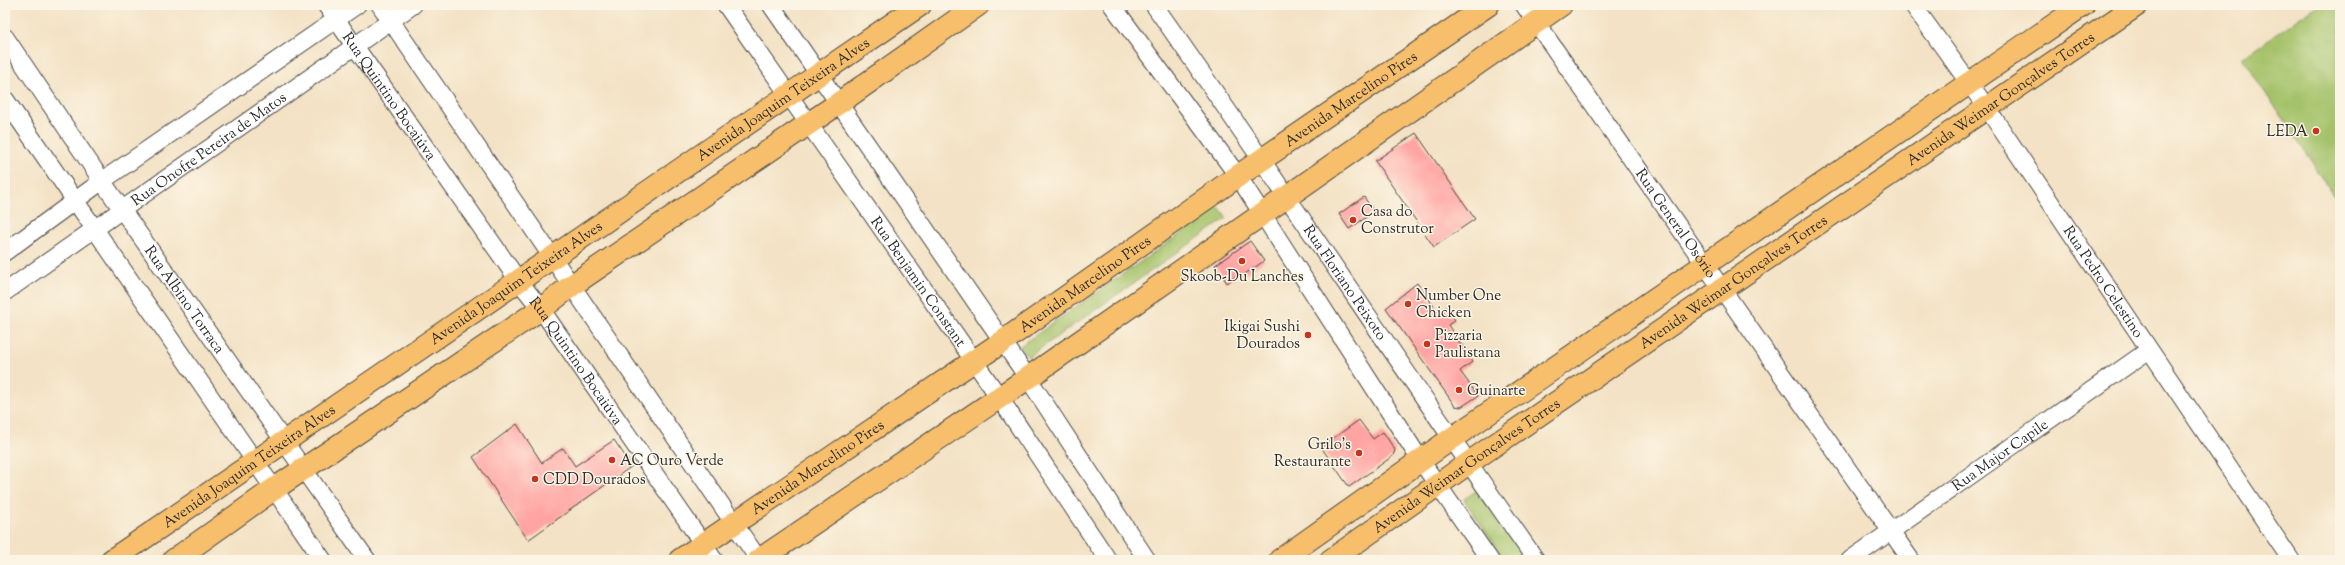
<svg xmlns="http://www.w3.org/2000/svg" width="2345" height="565" font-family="'Sorts Mill Goudy',serif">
<rect width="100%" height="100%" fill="#fcf5e5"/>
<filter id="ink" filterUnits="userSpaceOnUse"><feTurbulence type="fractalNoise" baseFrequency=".025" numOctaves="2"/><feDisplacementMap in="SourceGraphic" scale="8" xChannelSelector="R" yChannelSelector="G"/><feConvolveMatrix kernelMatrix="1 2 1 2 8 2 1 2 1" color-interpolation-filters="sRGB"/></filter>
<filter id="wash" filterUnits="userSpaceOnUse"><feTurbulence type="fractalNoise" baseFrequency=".012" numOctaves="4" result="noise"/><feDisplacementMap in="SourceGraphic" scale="16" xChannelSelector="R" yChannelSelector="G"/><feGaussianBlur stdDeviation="0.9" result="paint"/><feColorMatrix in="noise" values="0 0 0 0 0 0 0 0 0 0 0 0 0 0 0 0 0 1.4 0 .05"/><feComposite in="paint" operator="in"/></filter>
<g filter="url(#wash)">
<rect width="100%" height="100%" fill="#f3e2c5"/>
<!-- green -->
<g fill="#a4c269" stroke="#68764a">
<path d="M2318,5H2340V204L2242,58Z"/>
<path d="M1219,207L1227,218L1028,357L1020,346Z"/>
<path d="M1479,489L1527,560H1505L1464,499Z"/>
</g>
<g id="blocks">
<!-- building -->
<g fill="#ffa4a3">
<path d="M1416,133L1475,219L1434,247L1375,161Z"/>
<path d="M1364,197L1374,212L1349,229L1339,214Z"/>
<path d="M1250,241L1264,261L1242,276L1240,273L1227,283L1215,265Z"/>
<path d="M1417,283L1438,312L1446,307L1455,320L1448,325L1472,362L1460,371L1478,396L1461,407L1455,406L1386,308Z"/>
<path d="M1359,420L1373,439L1383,432L1395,450L1393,456L1349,487L1321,447Z"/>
<path d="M517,424L542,463L563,448L575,466L614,440L632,466L528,540L473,457Z"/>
</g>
</g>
</g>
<g filter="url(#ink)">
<use href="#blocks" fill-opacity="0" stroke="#494642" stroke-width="1"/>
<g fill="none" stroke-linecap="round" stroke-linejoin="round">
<defs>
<g id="minor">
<path id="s1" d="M326,5L518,280L541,309L714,560"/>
<path d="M380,5L759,560"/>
<path id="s2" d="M726,5L999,397L1108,560"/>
<path d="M771,5L1028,378L1147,560"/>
<path d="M1112,5L1238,176L1421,461L1490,560"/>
<path id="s3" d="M1154,5C1284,189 1407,376 1536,560"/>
<path id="s4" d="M1524,5L1911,560"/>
<path id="s5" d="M1913,5L1987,108L2291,560"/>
<path id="s6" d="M5,37L102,181L367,560"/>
<path d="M5,99L323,560"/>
<path d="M5,252L102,181L357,5"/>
<path id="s7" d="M5,292L413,5"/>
<path id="s8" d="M1850,560L2149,350"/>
</g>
<g id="major">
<path id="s9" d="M112,560L920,5"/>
<path d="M174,560L274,489L541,309L571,286L839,103L978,5"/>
<path id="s10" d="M680,560L1002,342L1238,176L1488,5"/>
<path d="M759,560L1028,378L1561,5"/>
<path d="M1280,560L1451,439L2083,5"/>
<path id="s11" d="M1331,560L1483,453L2137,5"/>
</g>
</defs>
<!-- minor casing -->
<use href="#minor" stroke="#494642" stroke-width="19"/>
<!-- major casing -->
<use href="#major" stroke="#494642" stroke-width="24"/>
<!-- minor -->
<use href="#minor" stroke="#fff" stroke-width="17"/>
<!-- major -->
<use href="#major" stroke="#f7bf6c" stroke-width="22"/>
</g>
</g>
<!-- markers -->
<g fill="#c8321e" stroke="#fcf5e5" stroke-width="1.5">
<circle cx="2316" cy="131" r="4"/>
<circle cx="1353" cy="220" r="4"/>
<circle cx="1242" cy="261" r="4"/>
<circle cx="1408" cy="304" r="4"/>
<circle cx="1308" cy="335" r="4"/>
<circle cx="1427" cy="344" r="4"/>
<circle cx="1459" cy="390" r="4"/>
<circle cx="1359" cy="453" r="4"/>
<circle cx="612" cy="460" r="4"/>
<circle cx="535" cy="479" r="4"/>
</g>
<g text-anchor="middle" stroke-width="3" stroke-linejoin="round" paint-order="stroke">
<!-- street labels -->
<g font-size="15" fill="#2b2b2b" stroke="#fcf5e5">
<text dy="5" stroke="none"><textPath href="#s1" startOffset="111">Rua Quintino Bocaiúva</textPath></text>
<text dy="5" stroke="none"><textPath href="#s9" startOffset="814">Avenida Joaquim Teixeira Alves</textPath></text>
<text dy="5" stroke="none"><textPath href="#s10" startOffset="814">Avenida Marcelino Pires</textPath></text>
<text dy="5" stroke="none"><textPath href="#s11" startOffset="813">Avenida Weimar Gonçalves Torres</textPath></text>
<text dy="5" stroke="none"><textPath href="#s7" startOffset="249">Rua Onofre Pereira de Matos</textPath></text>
<text dy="5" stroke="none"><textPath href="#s4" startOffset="266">Rua General Osório</textPath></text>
<text dy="5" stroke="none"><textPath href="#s9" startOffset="490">Avenida Joaquim Teixeira Alves</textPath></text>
<text dy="5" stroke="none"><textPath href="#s2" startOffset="337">Rua Benjamin Constant</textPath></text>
<text dy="5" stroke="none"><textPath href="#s11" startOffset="489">Avenida Weimar Gonçalves Torres</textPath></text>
<text dy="5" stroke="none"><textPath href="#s5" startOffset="336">Rua Pedro Celestino</textPath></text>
<text dy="5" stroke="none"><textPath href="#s10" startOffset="490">Avenida Marcelino Pires</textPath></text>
<text dy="5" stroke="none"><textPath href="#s3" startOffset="337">Rua Floriano Peixoto</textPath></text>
<text dy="5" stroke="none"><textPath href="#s6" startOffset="318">Rua Albino Torraca</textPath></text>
<text dy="5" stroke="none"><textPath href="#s1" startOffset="435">Rua Quintino Bocaiúva</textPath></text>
<text dy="5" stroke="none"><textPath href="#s8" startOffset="183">Rua Major Capile</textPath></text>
<text dy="5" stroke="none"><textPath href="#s9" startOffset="166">Avenida Joaquim Teixeira Alves</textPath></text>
<text dy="5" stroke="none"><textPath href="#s11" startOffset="165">Avenida Weimar Gonçalves Torres</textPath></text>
<text dy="5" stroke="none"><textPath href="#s10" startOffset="166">Avenida Marcelino Pires</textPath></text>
</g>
<!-- poi labels -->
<g font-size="15" fill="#2b2b2b" stroke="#fcf5e5" text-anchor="start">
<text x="2308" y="136" text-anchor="end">LEDA</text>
<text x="1361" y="216">Casa do<tspan x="1361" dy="17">Construtor</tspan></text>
<text x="1242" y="281" text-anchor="middle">Skoob-Du Lanches</text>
<text x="1416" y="300">Number One<tspan x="1416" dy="17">Chicken</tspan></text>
<text x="1300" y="331" text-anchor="end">Ikigai Sushi<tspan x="1300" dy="17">Dourados</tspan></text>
<text x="1435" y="340">Pizzaria<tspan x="1435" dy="17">Paulistana</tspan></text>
<text x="1467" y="395">Guinarte</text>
<text x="1351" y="449" text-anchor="end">Grilo's<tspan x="1351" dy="17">Restaurante</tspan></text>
<text x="620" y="465">AC Ouro Verde</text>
<text x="543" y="484">CDD Dourados</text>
</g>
</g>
<!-- margin -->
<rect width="2345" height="565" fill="none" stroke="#fcf5e5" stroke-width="20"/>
</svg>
